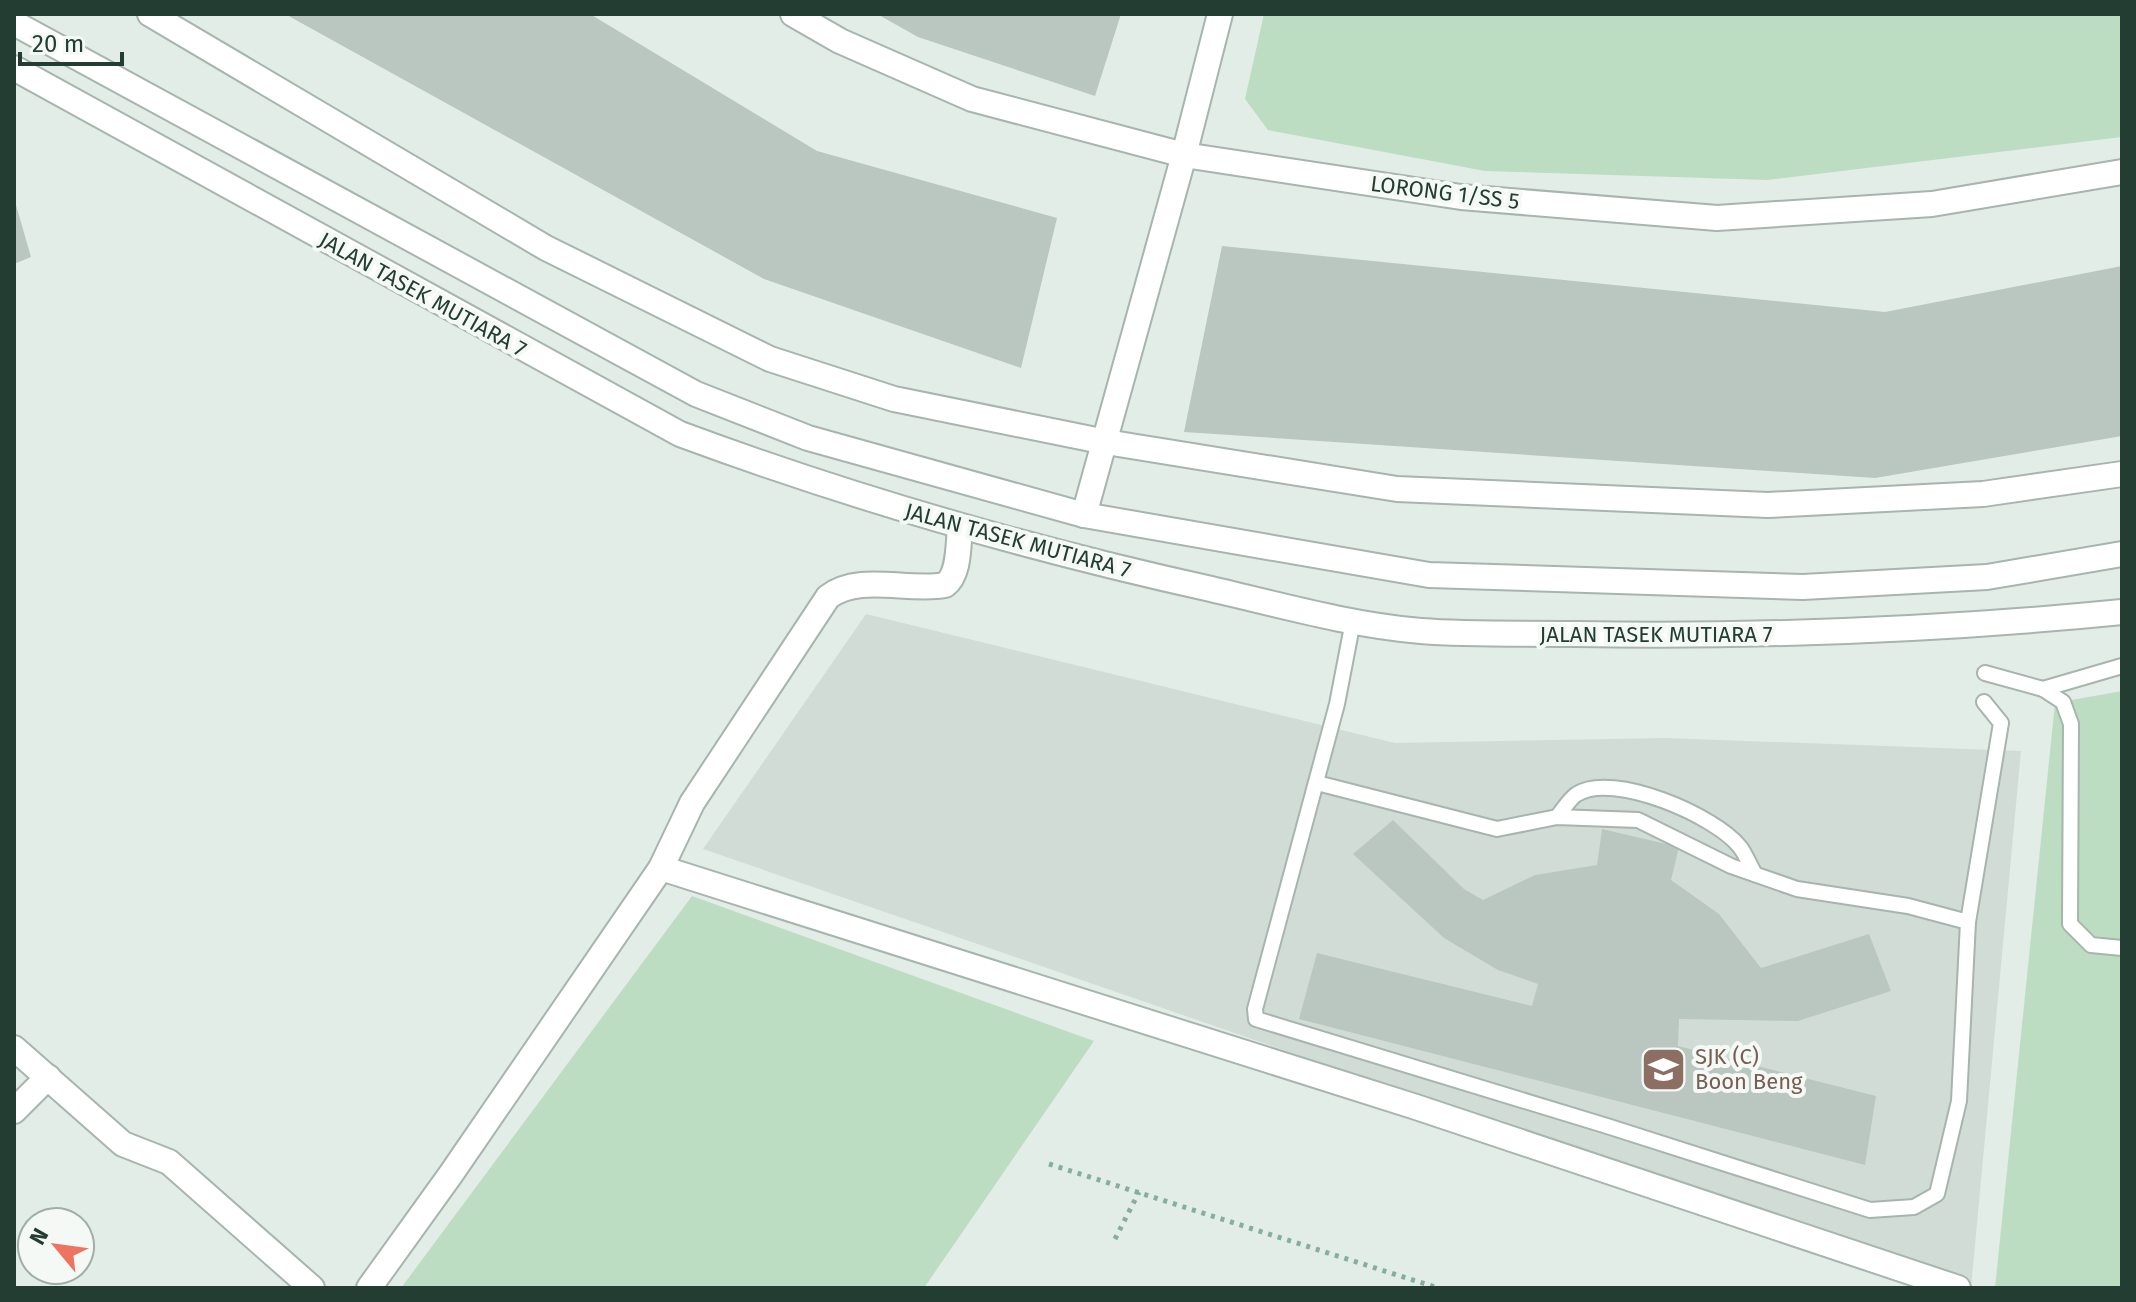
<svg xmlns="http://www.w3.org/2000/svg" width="2136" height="1302" font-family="'Fira Sans',sans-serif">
<rect width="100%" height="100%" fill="#e3ede7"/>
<!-- built -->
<path fill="#d2dcd6" d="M866,614L1395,743L1666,738L2021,751L1971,1288L703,849Z"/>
<!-- green -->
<g fill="#bdddc2">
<path d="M1264,14H2122V137L1767,180L1485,171L1268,130L1245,99Z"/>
<path d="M2122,691V1288H1995L2055,703Z"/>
<path d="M692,896L1094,1041L924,1288H401Z"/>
</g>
<!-- building -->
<g fill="#b9c7c0">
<path d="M285,14H590L817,151L1057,218L1021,368L764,279Z"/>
<path d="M877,14H1121L1095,96L918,37Z"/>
<path d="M14,198L31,257L14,264Z"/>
<path d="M1222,246L1885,312L2122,266V436L1875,478L1184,432Z"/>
<path d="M1393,820L1464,889L1483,900L1535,875L1597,865L1602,829L1679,847L1671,880L1719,914L1761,968L1869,934L1891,991L1798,1021L1679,1019L1678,1046L1876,1096L1865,1165L1299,1019L1317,953L1532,1006L1538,984L1498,970L1444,938L1353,854Z"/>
</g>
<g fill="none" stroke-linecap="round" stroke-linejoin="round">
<defs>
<g id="service">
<path d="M1353,621L1337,704L1255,1009L1256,1019L1607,1126L1870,1210L1914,1207L1937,1194L1959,1101L1968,922L2001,723L1984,702"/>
<path d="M1985,673L2043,689L2063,702L2071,724L2070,924L2091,945L2122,948"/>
<path d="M2043,689L2122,666"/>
<path d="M1317,783L1497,829L1557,817L1638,820L1731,866L1797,889L1908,906L1968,922"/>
<path d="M1557,817C1563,810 1570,798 1577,794C1613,771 1716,816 1740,847C1746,855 1750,866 1755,874"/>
</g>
<g id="minor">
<path d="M150,14L546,248L770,359L894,399L1106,442L1397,489L1768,505L1983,494L2122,474"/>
<path d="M793,14L840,41L972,99L1184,155L1461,197L1717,218L1932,204L2122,172"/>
<path d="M1084,515L1184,155L1220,14"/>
<path d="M661,868L692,803L828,597C859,573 908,592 945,585C960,574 958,544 960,527"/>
<path d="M14,1048L123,1144L169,1162L312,1288"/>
<path d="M14,1111L48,1077"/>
<path d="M369,1288L451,1174L661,868L1416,1107L1958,1288"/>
</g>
<g id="tertiary">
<path d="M14,23L696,394L808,438L1084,515L1429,575L1803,587L1987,577L2122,554"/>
<path d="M14,68L680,434C853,498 1030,549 1211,589C1280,605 1350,625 1421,631C1472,635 1525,633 1576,634C1759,637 1940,630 2122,612"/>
</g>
</defs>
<!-- service casing -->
<use href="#service" stroke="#a6b5ad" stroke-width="18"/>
<!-- minor casing -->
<use href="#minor" stroke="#a6b5ad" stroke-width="28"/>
<!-- tertiary casing -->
<use href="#tertiary" stroke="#a6b5ad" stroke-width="28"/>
<!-- path -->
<g stroke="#85af9d" stroke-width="5" stroke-dasharray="4 6" stroke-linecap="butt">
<path d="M1049,1164L1438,1288"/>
<path d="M1115,1239L1139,1192"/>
</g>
<!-- service -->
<use href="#service" stroke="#fff" stroke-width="14"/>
<!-- minor -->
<use href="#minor" stroke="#fff" stroke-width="24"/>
<!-- tertiary -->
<use href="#tertiary" stroke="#fff" stroke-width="24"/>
</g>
<!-- icons -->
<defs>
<symbol id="school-square" viewBox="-11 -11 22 22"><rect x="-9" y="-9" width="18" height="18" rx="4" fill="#8d6e63" stroke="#f4f9f6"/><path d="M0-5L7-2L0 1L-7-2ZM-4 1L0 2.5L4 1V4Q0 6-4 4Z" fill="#fff"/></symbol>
</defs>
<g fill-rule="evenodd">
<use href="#school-square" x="1638" y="1044" width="51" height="51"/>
</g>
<g text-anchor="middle" stroke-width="8" stroke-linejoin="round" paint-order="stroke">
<!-- street labels -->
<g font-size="22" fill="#233d33" stroke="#f4f9f6">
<text transform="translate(1445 192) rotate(7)" y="8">LORONG 1/SS 5</text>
<text transform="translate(423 294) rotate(29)" y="8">JALAN TASEK MUTIARA 7</text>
<text transform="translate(1018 540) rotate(15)" y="8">JALAN TASEK MUTIARA 7</text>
<text x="1656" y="642">JALAN TASEK MUTIARA 7</text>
</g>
<!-- education labels -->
<g font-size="22" fill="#785e54" stroke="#f4f9f6" text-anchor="start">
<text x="1695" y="1064">SJK (C)<tspan x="1695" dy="25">Boon Beng</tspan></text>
</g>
</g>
<!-- border -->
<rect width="2136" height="1302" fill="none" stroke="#233d33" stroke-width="32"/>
<!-- north arrow -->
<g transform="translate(56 1246) rotate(299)"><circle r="38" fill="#f4f9f6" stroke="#a0aea8" stroke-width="2"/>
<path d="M0-6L14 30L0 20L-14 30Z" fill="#ed7461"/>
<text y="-12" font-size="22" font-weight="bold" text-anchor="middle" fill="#233d33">N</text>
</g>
<!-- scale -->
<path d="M20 52v12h102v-12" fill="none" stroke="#233d33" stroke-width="4"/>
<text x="32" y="52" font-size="24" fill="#233d33" stroke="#f4f9f6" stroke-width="6" paint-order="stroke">20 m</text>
</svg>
